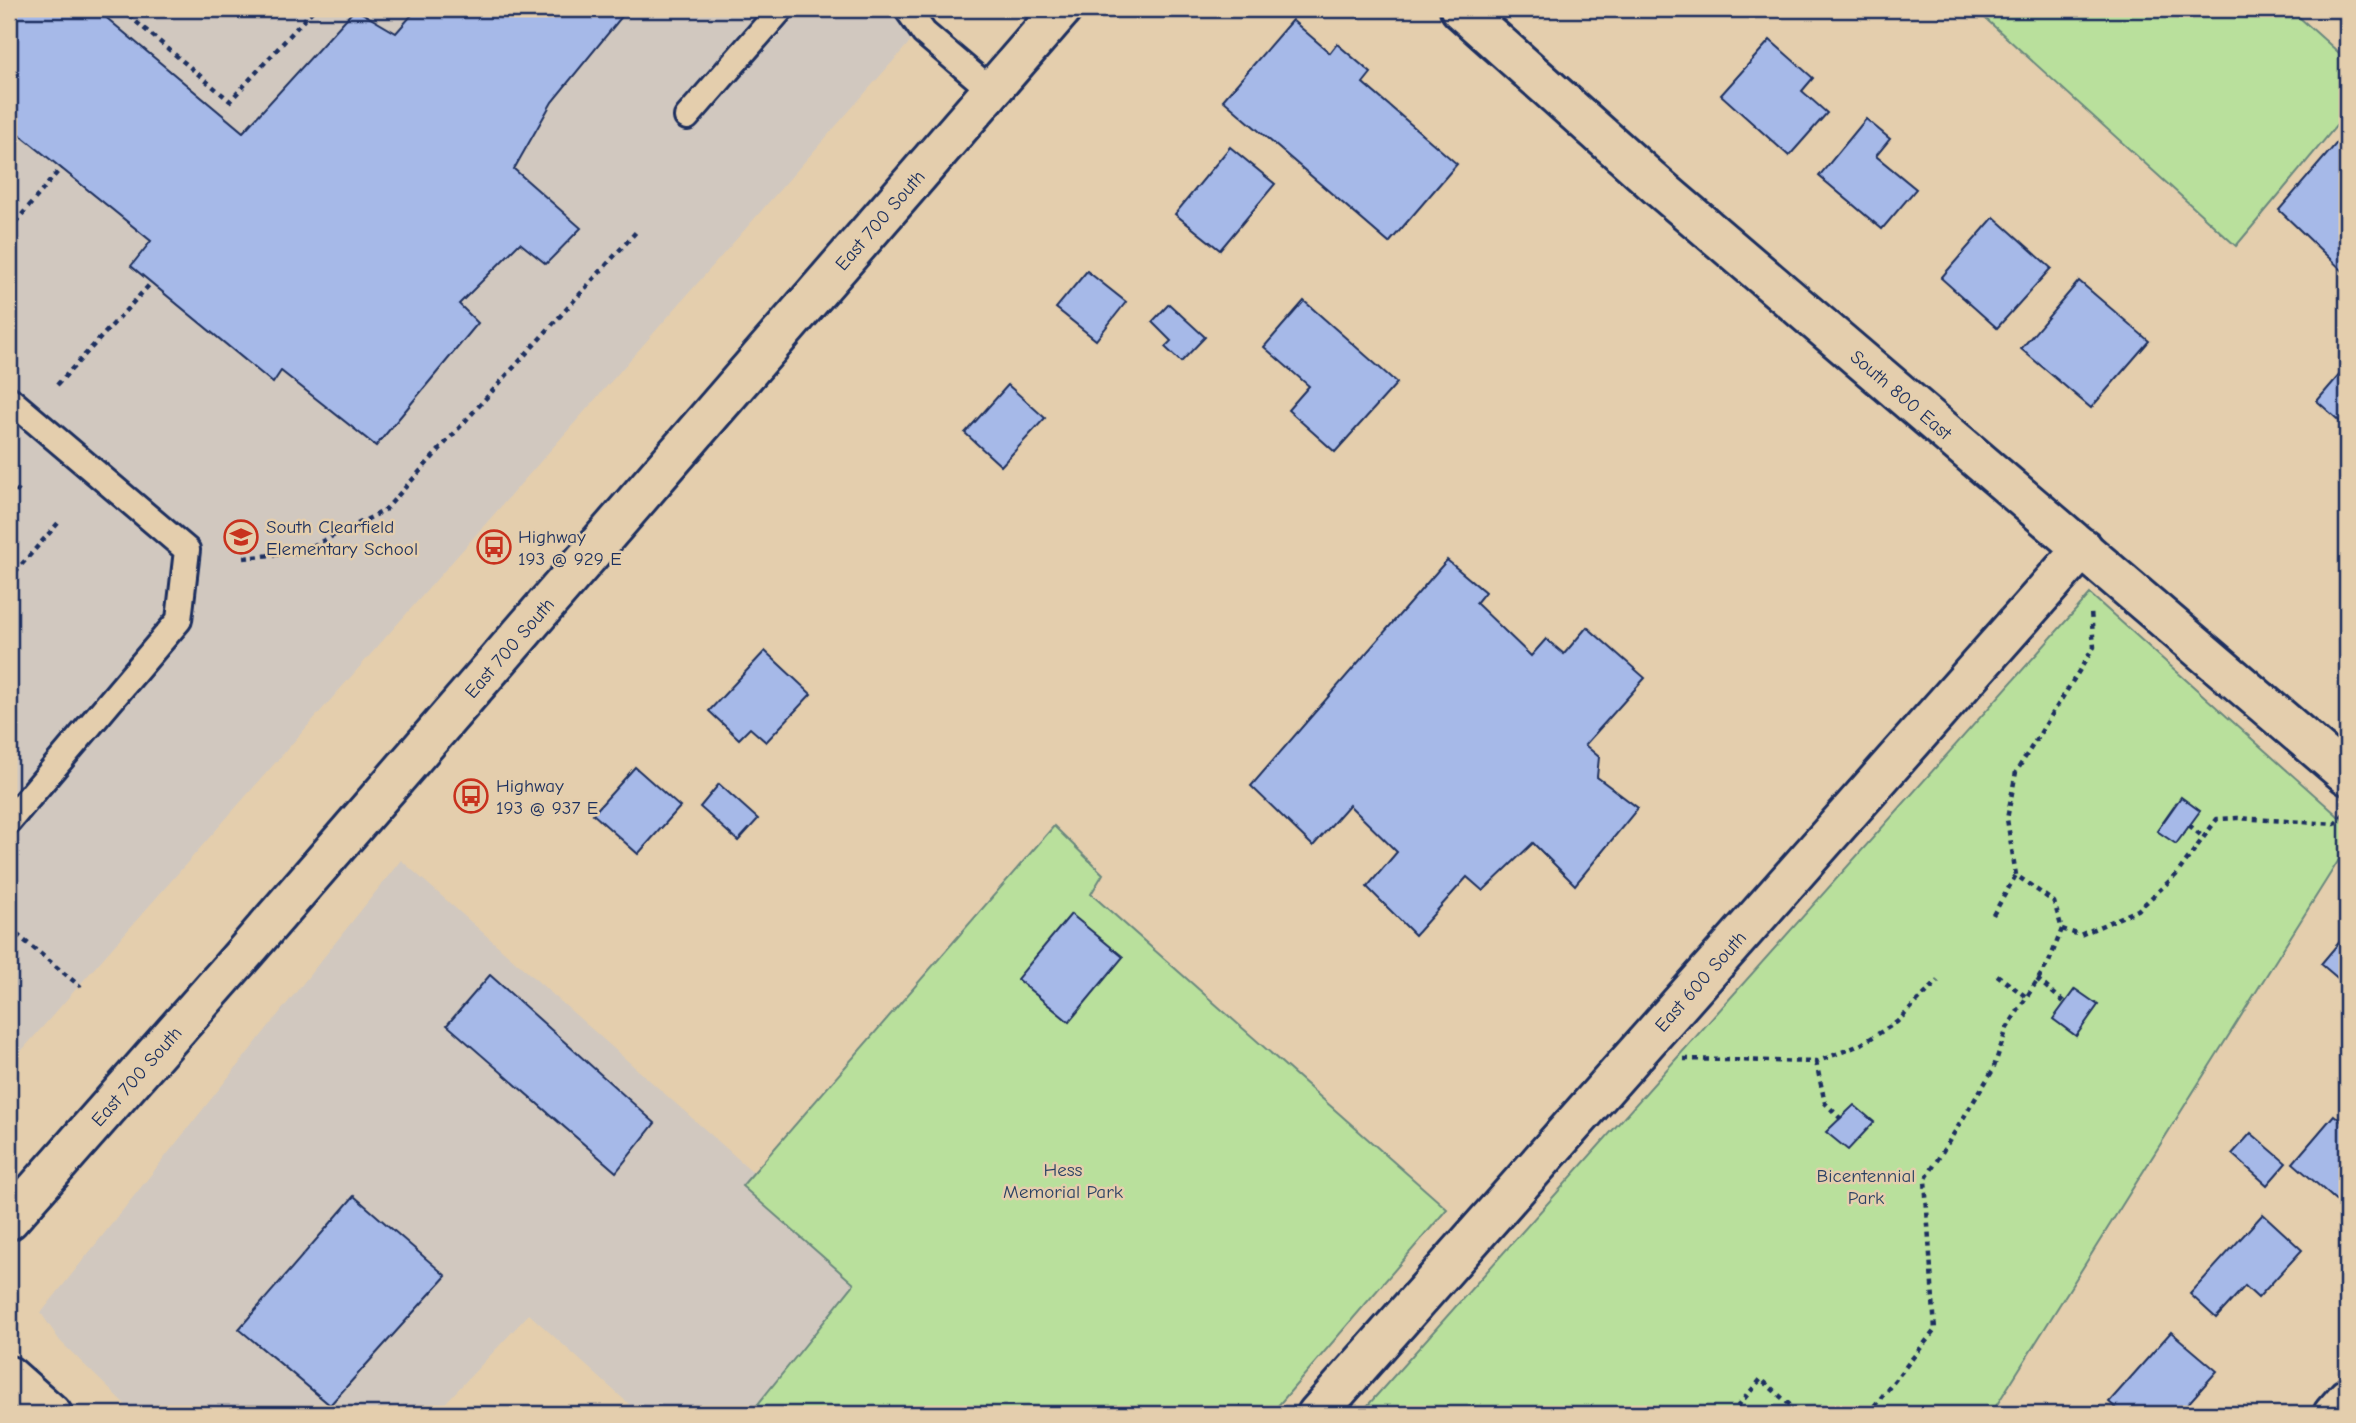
<svg xmlns="http://www.w3.org/2000/svg" width="2356" height="1423" font-family="'Comic Neue',sans-serif">
<rect width="100%" height="100%" fill="#e4cead"/>
<filter id="ink" filterUnits="userSpaceOnUse"><feTurbulence type="fractalNoise" baseFrequency=".0143" numOctaves="2"/><feDisplacementMap in="SourceGraphic" scale="14" xChannelSelector="R" yChannelSelector="G"/><feConvolveMatrix kernelMatrix="1 2 1 2 8 2 1 2 1" color-interpolation-filters="sRGB"/></filter>
<g filter="url(#ink)">
<!-- built -->
<g fill="#d1c8bf">
<path d="M9,9H939L9,1065Z"/>
<path d="M401,860L753,1172L742,1186L854,1284L750,1414H640L529,1314L435,1414H135L60,1341L41,1313Z"/>
</g>
<!-- green -->
<g fill="#b9e09c" stroke="#6a887d" stroke-width="2">
<path d="M1975,9H2290L2347,60V113L2236,246Z"/>
<path d="M2090,594L2347,824V847L1991,1414H1360Z"/>
<path d="M1054,826L1103,874L1091,894L1447,1209L1271,1414H750L854,1284L742,1186Z"/>
</g>
<!-- building -->
<g fill="#a6b9e8" stroke="#1b2f5e" stroke-width="2">
<path d="M9,9H96L243,132L355,9L396,33L417,9H628L552,102L514,169L581,228L546,264L520,243L459,304L478,323L376,446L281,371L273,383L131,266L151,241L9,126Z"/>
<path d="M1292,20L1330,53L1337,44L1371,73L1363,83L1457,164L1389,243L1223,100Z"/>
<path d="M1770,40L1813,78L1802,91L1827,113L1789,156L1721,95Z"/>
<path d="M1866,119L1890,139L1876,156L1916,189L1882,229L1819,176Z"/>
<path d="M2347,131V275L2279,210Z"/>
<path d="M1230,147L1275,184L1220,250L1175,214Z"/>
<path d="M1994,217L2051,268L1997,328L1941,278Z"/>
<path d="M1087,271L1126,302L1096,340L1056,308Z"/>
<path d="M2079,281L2149,341L2091,408L2021,349Z"/>
<path d="M1304,301L1397,383L1335,452L1288,410L1309,386L1264,347Z"/>
<path d="M1169,304L1205,337L1181,362L1165,347L1171,341L1152,322Z"/>
<path d="M2347,366V428L2317,401Z"/>
<path d="M1008,385L1045,418L1001,466L965,433Z"/>
<path d="M1447,560L1485,592L1476,603L1531,656L1546,639L1564,654L1587,627L1645,678L1585,745L1599,757L1597,777L1638,808L1575,885L1533,843L1483,891L1467,877L1415,935L1367,887L1397,852L1349,805L1313,846L1251,786Z"/>
<path d="M765,651L811,694L766,742L750,728L739,739L709,711Z"/>
<path d="M635,767L680,807L638,854L593,814Z"/>
<path d="M719,784L758,819L738,841L700,807Z"/>
<path d="M2181,797L2200,811L2176,844L2157,831Z"/>
<path d="M1071,914L1123,957L1069,1022L1017,979Z"/>
<path d="M2347,933V986L2321,964Z"/>
<path d="M490,975L655,1123L616,1172L447,1025Z"/>
<path d="M2075,989L2098,1005L2076,1036L2053,1019Z"/>
<path d="M1854,1105L1874,1122L1848,1150L1826,1132Z"/>
<path d="M2334,1115L2347,1126V1193L2339,1203L2293,1163Z"/>
<path d="M2251,1133L2286,1163L2267,1185L2232,1154Z"/>
<path d="M354,1196L446,1276L330,1405L239,1329Z"/>
<path d="M2263,1214L2302,1250L2258,1298L2245,1286L2216,1318L2190,1294Z"/>
<path d="M2171,1332L2217,1371L2179,1414H2123L2109,1402Z"/>
</g>
<g fill="none" stroke-linecap="round" stroke-linejoin="round">
<defs>
<g id="service">
<path d="M907,9L924,33L991,90"/>
<path d="M687,117L781,9"/>
<path d="M9,399L187,550L179,620L9,821"/>
</g>
<g id="minor">
<path id="s1" d="M1460,9L1661,189L2347,775"/>
<path d="M9,1376L52,1414"/>
<path id="s2" d="M1317,1414L2083,548"/>
<path d="M2333,1414L2347,1398"/>
</g>
<g id="primary">
<path id="s3" d="M9,1220L247,950L1062,9"/>
</g>
</defs>
<!-- service casing -->
<use href="#service" stroke="#1b2f5e" stroke-width="30"/>
<!-- minor casing -->
<use href="#minor" stroke="#1b2f5e" stroke-width="44"/>
<!-- primary casing -->
<use href="#primary" stroke="#1b2f5e" stroke-width="44"/>
<!-- path -->
<g stroke="#1b2f5e" stroke-width="4.5" stroke-dasharray="5 5" stroke-linecap="butt">
<path d="M121,9L230,101L314,9"/>
<path d="M9,230L61,168"/>
<path d="M57,385L152,282"/>
<path d="M9,500L19,489"/>
<path d="M244,558L300,552L384,511L636,232"/>
<path d="M15,572L59,522"/>
<path d="M2189,825L2204,838"/>
<path d="M1993,915L2016,875"/>
<path d="M9,928L81,987"/>
<path d="M2062,929L2080,935L2138,910L2176,875L2217,819L2237,818L2335,824L2344,814"/>
<path d="M1997,975L2025,996"/>
<path d="M2037,979L2065,1003"/>
<path d="M1684,1059L1816,1062L1860,1045L1897,1022L1938,981"/>
<path d="M1816,1062L1825,1103L1841,1119"/>
<path d="M1731,1414L1761,1379L1800,1414"/>
<path d="M1868,1414L1935,1330L1925,1180L1993,1070L2007,1028L2049,962L2062,929L2054,902L2016,875L2007,819L2016,772L2094,647L2091,612"/>
</g>
<!-- service -->
<use href="#service" stroke="#e4cead" stroke-width="24"/>
<!-- minor -->
<use href="#minor" stroke="#e4cead" stroke-width="38"/>
<!-- primary -->
<use href="#primary" stroke="#e4cead" stroke-width="38"/>
</g>
</g>
<!-- icons -->
<defs>
<symbol id="school-ring" viewBox="-11 -11 22 22"><circle r="9.5" fill="#e4cead" stroke="#c8321e" stroke-width="1.5"/><path d="M0-5L7-2L0 1L-7-2ZM-4 1L0 2.5L4 1V4Q0 6-4 4Z" fill="#c8321e"/></symbol>
<symbol id="bus-ring" viewBox="-11 -11 22 22"><circle r="9.5" fill="#e4cead" stroke="#c8321e" stroke-width="1.5"/><path d="M-5-6H5V4H4V6H2V4H-2V6H-4V4H-5ZM-3.5-4V0h7V-4ZM-3.5 1.2v1.5H-2V1.2ZM2 1.2v1.5H3.5V1.2Z" fill="#c8321e"/></symbol>
</defs>
<g fill-rule="evenodd">
<use href="#school-ring" x="222" y="518" width="38" height="38"/>
<use href="#bus-ring" x="475" y="528" width="38" height="38"/>
<use href="#bus-ring" x="452" y="777" width="38" height="38"/>
</g>
<g text-anchor="middle" stroke-width="5" stroke-linejoin="round" paint-order="stroke">
<!-- street labels -->
<g font-size="19" fill="#1b2f5e" stroke="#e4cead">
<text dy="7" stroke="none"><textPath href="#s3" startOffset="1326">East 700 South</textPath></text>
<text dy="7" stroke="none"><textPath href="#s1" startOffset="586">South 800 East</textPath></text>
<text dy="7" stroke="none"><textPath href="#s3" startOffset="760">East 700 South</textPath></text>
<text dy="7" stroke="none"><textPath href="#s2" startOffset="578">East 600 South</textPath></text>
<text dy="7" stroke="none"><textPath href="#s3" startOffset="192">East 700 South</textPath></text>
</g>
<!-- poi labels -->
<g font-size="19" fill="#1b2f5e" stroke="#e4cead" text-anchor="start">
<text x="266" y="533">South Clearfield<tspan x="266" dy="22">Elementary School</tspan></text>
<text x="518" y="543">Highway<tspan x="518" dy="22">193 @ 929 E</tspan></text>
<text x="496" y="792">Highway<tspan x="496" dy="22">193 @ 937 E</tspan></text>
</g>
<!-- park labels -->
<g font-size="19" fill="#2b4164" stroke="#e4cead">
<text x="1063" y="1176">Hess<tspan x="1063" dy="22">Memorial Park</tspan></text>
<text x="1866" y="1182">Bicentennial<tspan x="1866" dy="22">Park</tspan></text>
</g>
</g>
<!-- margin -->
<rect width="2356" height="1423" fill="none" stroke="#e4cead" stroke-width="35"/>
<rect x="18" y="18" width="2321" height="1388" fill="none" stroke="#1b2f5e" stroke-width="2.5" filter="url(#ink)"/>
</svg>
